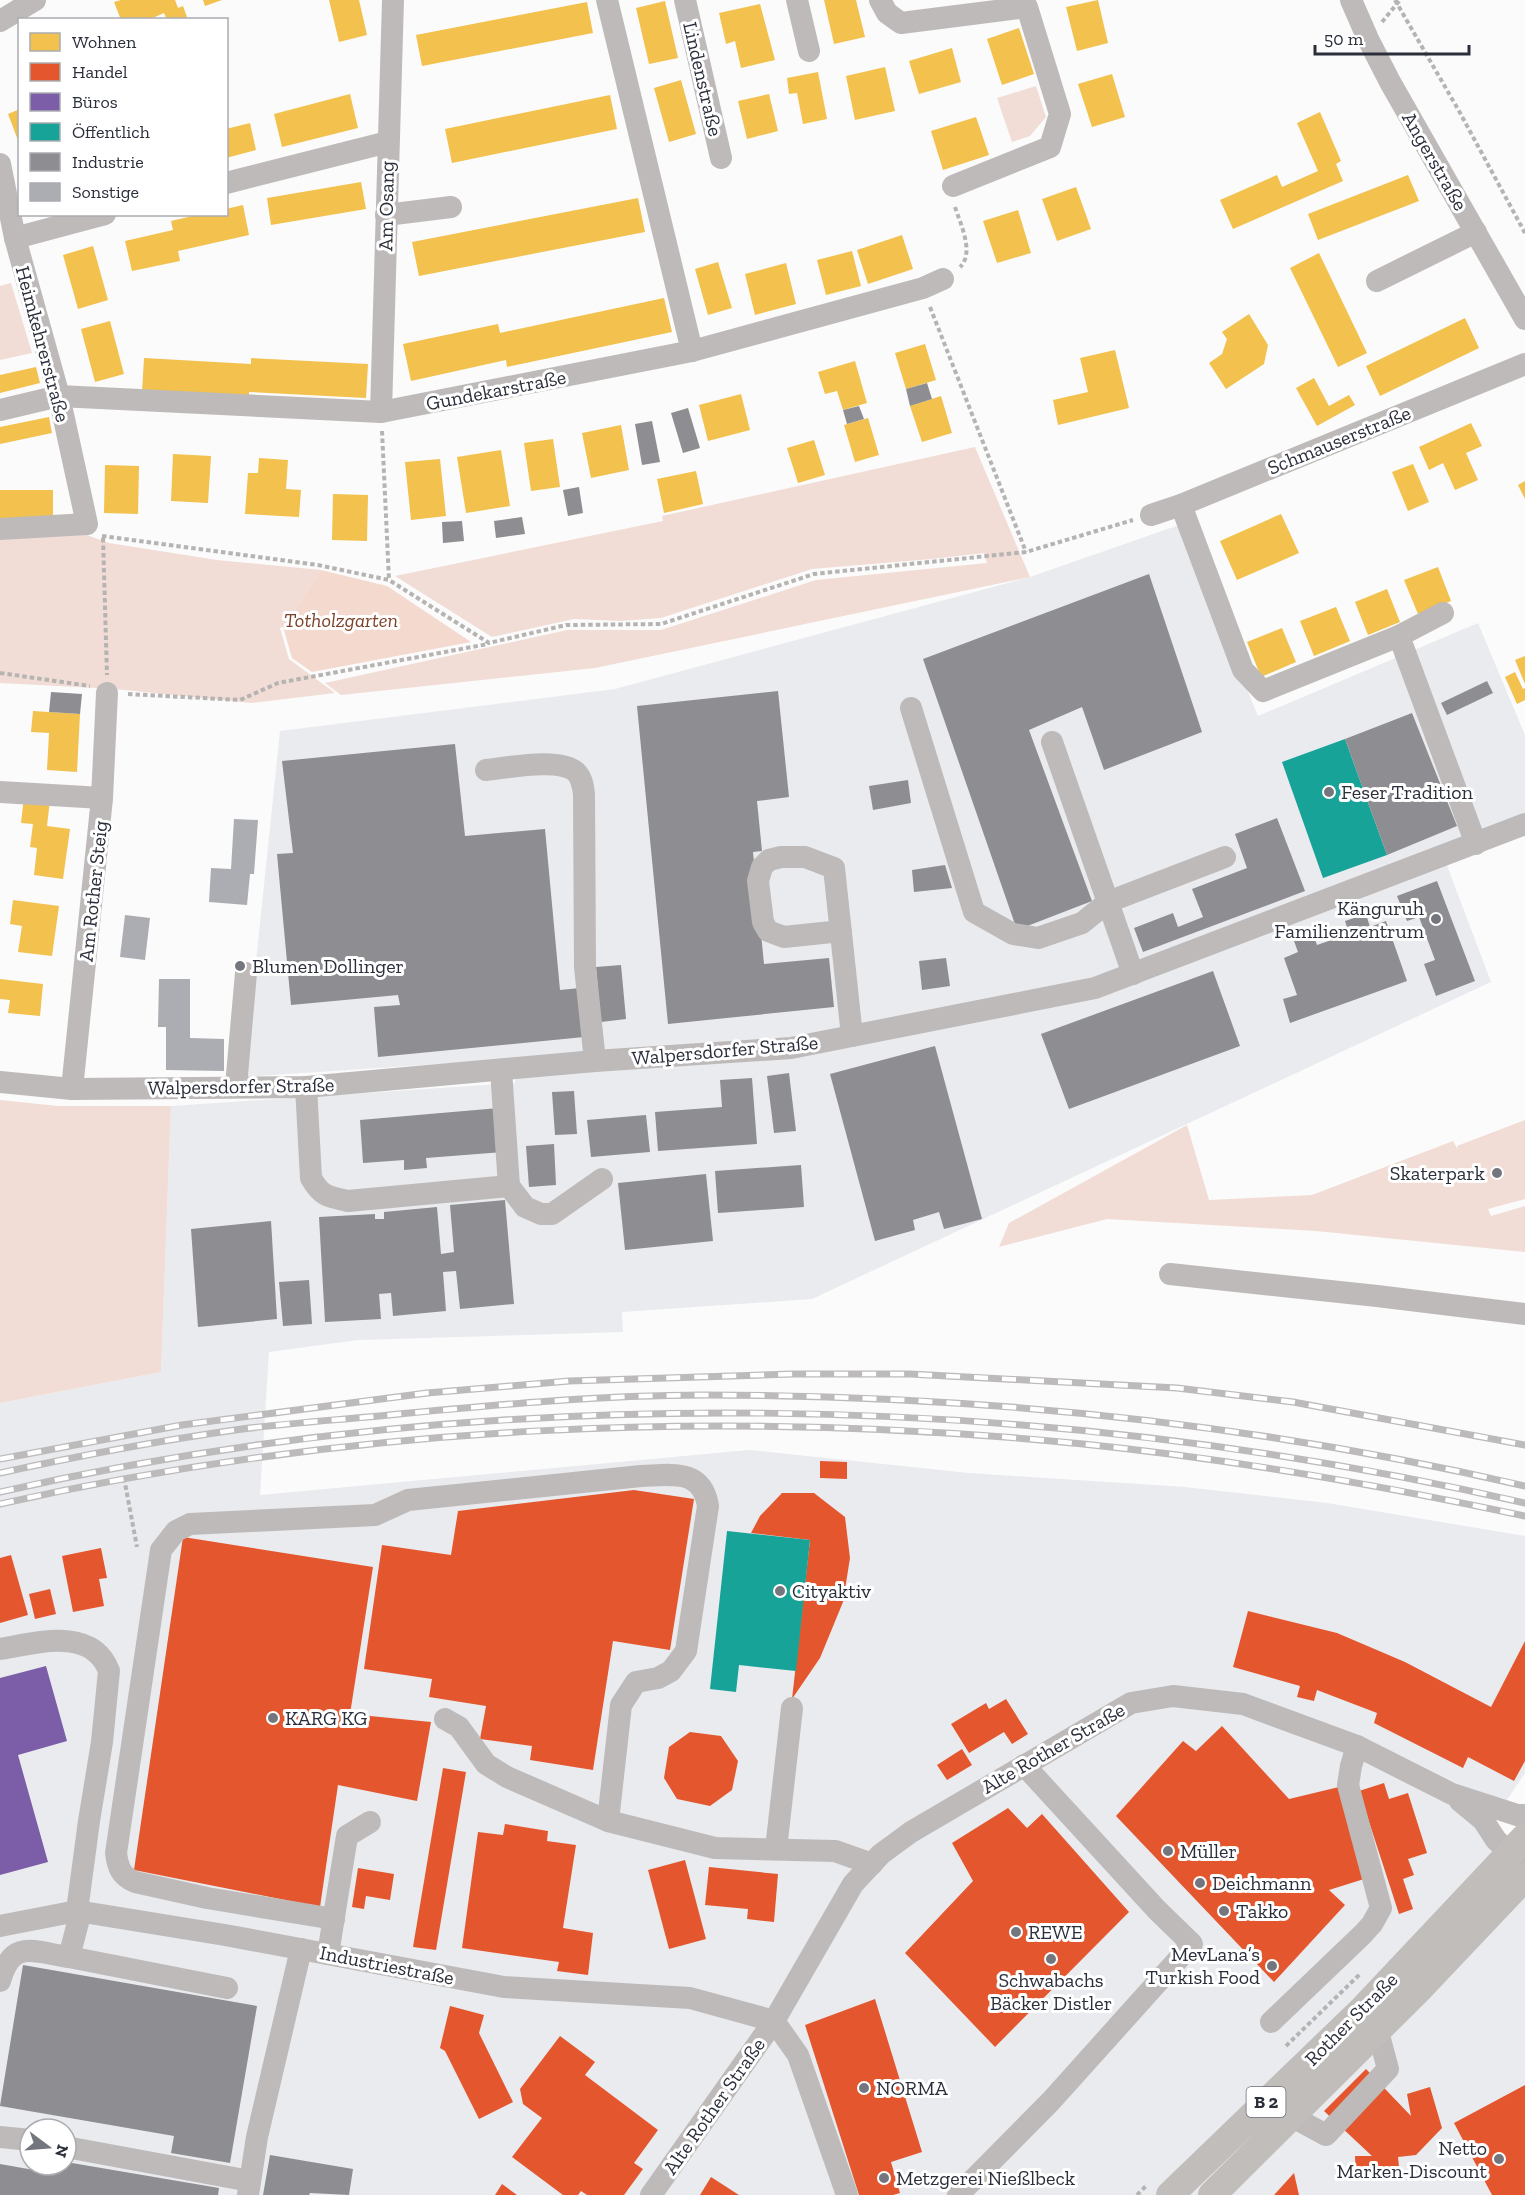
<svg xmlns="http://www.w3.org/2000/svg" width="1525" height="2195" font-family="'Zilla Slab',serif">
<rect width="100%" height="100%" fill="#fbfbfb"/>
<!-- built -->
<path fill="#e9ebef" fill-rule="evenodd" d="M1179,525L1258,716L1478,623L1525,735V813L1440,847L1491,982L812,1299L622,1312L623,1332L358,1340L269,1352L260,1495L749,1450L969,1473L1185,1487L1327,1503L1525,1536V1773L1484,1834L1525,1893V2195H0V1403L161,1372L171,1106L515,1083L514,1059L244,1077L280,731L615,689L1030,577ZM30,2129H66V2165H30Z"/>
<!-- green -->
<g fill="#f1ddd5">
<path d="M1036,86L1046,117L1030,136L1012,142L997,98Z"/>
<path d="M11,283L32,353L0,360V286Z"/>
<path d="M975,447L1030,577L595,668L341,695L325,683L567,630H661L816,580L987,563L984,553L932,559L812,569L661,618L621,621L574,619L492,637L395,576L663,521L662,516Z"/>
<path d="M84,534L109,543L217,560L321,570L283,627L280,628L289,659L335,693L251,703L115,689L0,683V537Z"/>
<path d="M0,1100L58,1106H171L161,1372L0,1403Z"/>
<path d="M1525,1120V1199L1488,1209L1491,1216L1525,1206V1252L1316,1231L1107,1219L999,1247L1009,1223L1187,1125L1209,1200L1312,1195L1453,1141L1458,1150L1457,1146Z"/>
</g>
<!-- forest -->
<path fill="#f4d9ce" d="M321,570L387,586L471,642L312,672L292,658L283,627Z"/>
<!-- homes -->
<g fill="#f2c14e">
<path d="M121,0H175L178,8L183,6L188,20H167L164,13L148,20H121L114,2Z"/>
<path d="M203,0H222L205,6Z"/>
<path d="M329,0H359L367,35L339,42Z"/>
<path d="M824,0H856L865,37L834,44Z"/>
<path d="M1098,0L1108,43L1077,51L1066,7Z"/>
<path d="M665,1L678,58L649,64L636,8Z"/>
<path d="M587,2L593,33L422,66L416,35Z"/>
<path d="M760,4L775,60L741,68L735,41L726,44L719,13Z"/>
<path d="M1019,28L1034,74L1002,85L987,39Z"/>
<path d="M952,48L961,82L919,94L909,61Z"/>
<path d="M885,67L895,111L855,120L846,76Z"/>
<path d="M818,72L827,119L803,124L797,93L789,94L787,78Z"/>
<path d="M1112,74L1125,117L1092,127L1078,84Z"/>
<path d="M681,80L696,134L669,142L654,88Z"/>
<path d="M350,94L358,128L282,147L274,114Z"/>
<path d="M769,94L778,131L747,139L738,101Z"/>
<path d="M610,95L617,129L452,163L445,129Z"/>
<path d="M20,109V143H19L8,114Z"/>
<path d="M1320,112L1341,161L1336,164L1343,181L1233,229L1220,200L1277,175L1282,187L1318,171L1297,123Z"/>
<path d="M976,117L989,155L943,170L931,131Z"/>
<path d="M250,123L256,150L226,158V129Z"/>
<path d="M1408,175L1419,201L1318,240L1308,214Z"/>
<path d="M361,182L366,209L271,225L267,198Z"/>
<path d="M1076,187L1091,229L1057,241L1042,199Z"/>
<path d="M638,198L645,232L419,276L412,242Z"/>
<path d="M243,205L249,235L178,251L180,261L132,271L125,241L173,230L171,221L201,214H226V209Z"/>
<path d="M1018,210L1031,253L997,263L983,221Z"/>
<path d="M902,235L913,269L868,284L857,250Z"/>
<path d="M93,246L108,300L78,309L63,255Z"/>
<path d="M852,251L861,286L826,295L817,260Z"/>
<path d="M1319,253L1367,353L1338,367L1290,268Z"/>
<path d="M718,262L732,308L708,315L695,269Z"/>
<path d="M786,263L796,304L755,315L745,274Z"/>
<path d="M664,298L672,332L507,367L506,360L411,381L403,344L498,324L500,333Z"/>
<path d="M1249,314L1268,345L1264,364L1226,389L1209,363L1222,354L1227,339L1222,332Z"/>
<path d="M1465,318L1479,348L1380,396L1366,366Z"/>
<path d="M110,321L124,374L95,382L81,329Z"/>
<path d="M925,344L936,380L906,389L895,353Z"/>
<path d="M1115,350L1129,408L1058,425L1053,400L1088,392L1080,358Z"/>
<path d="M144,358L251,364V358L368,364L366,398L249,392V398L142,392Z"/>
<path d="M855,361L867,403L843,410L837,391L825,394L818,372Z"/>
<path d="M36,367L40,383L0,393V375Z"/>
<path d="M1314,378L1329,406L1349,395L1355,405L1317,426L1296,388Z"/>
<path d="M741,394L750,430L708,441L699,405Z"/>
<path d="M941,396L952,433L922,442L910,406Z"/>
<path d="M49,417L52,433L0,444V427Z"/>
<path d="M868,418L879,455L855,462L844,425Z"/>
<path d="M1471,423L1482,446L1466,453L1478,480L1455,490L1443,463L1429,470L1419,447Z"/>
<path d="M621,425L629,470L591,478L582,433Z"/>
<path d="M553,439L560,487L531,491L524,443Z"/>
<path d="M814,440L825,475L798,483L787,448Z"/>
<path d="M501,450L510,506L466,513L457,457Z"/>
<path d="M173,454L211,456L208,503L171,501Z"/>
<path d="M259,458L288,460L286,489L301,490L299,517L245,514L248,473H258Z"/>
<path d="M440,459L446,516L411,520L405,462Z"/>
<path d="M1413,464L1429,502L1408,511L1392,472Z"/>
<path d="M105,465L139,466L138,514L104,513Z"/>
<path d="M696,471L703,504L664,513L657,479Z"/>
<path d="M1525,481V499L1518,485Z"/>
<rect x="0" y="490" width="53" height="31"/>
<path d="M333,494L368,495L367,541L332,540Z"/>
<path d="M1281,514L1299,553L1237,580L1220,541Z"/>
<path d="M1438,567L1451,601L1418,614L1404,580Z"/>
<path d="M1387,589L1400,622L1368,635L1355,602Z"/>
<path d="M1336,607L1350,641L1314,656L1300,621Z"/>
<path d="M1282,628L1296,662L1261,677L1247,642Z"/>
<path d="M1525,656V684L1515,660Z"/>
<path d="M1515,672L1523,689L1525,688V700L1517,704L1505,677Z"/>
<path d="M33,711L80,714L77,772L47,770L49,733L31,732Z"/>
<path d="M24,797L50,800L47,826L70,829L63,879L34,875L37,848L30,847L33,824L21,823Z"/>
<path d="M13,900L59,906L52,956L18,952L22,926L10,924Z"/>
<path d="M0,979L43,984L40,1016L8,1013L10,1000L0,999Z"/>
</g>
<!-- shops -->
<g fill="#e4572e">
<path d="M820,1461L847,1462V1479L820,1478Z"/>
<path d="M634,1490L694,1499L670,1650L613,1641L593,1770L530,1760L532,1746L480,1739L486,1706L429,1697L432,1679L364,1669L382,1545L451,1555L458,1511Z"/>
<path d="M782,1493H814L845,1517L850,1558L843,1602L820,1658L792,1699L810,1540L751,1533L760,1516Z"/>
<path d="M183,1537L373,1567L350,1714L431,1722L417,1801L338,1785L320,1907L134,1870Z"/>
<path d="M101,1548L107,1578L99,1579L104,1606L73,1612L62,1556Z"/>
<path d="M11,1555L28,1615L0,1623V1558Z"/>
<path d="M50,1589L56,1614L35,1619L29,1594Z"/>
<path d="M1248,1611L1337,1633L1405,1662L1491,1707L1525,1641V1761L1514,1781L1468,1757L1463,1768L1374,1723L1377,1713L1317,1690L1314,1701L1297,1697L1300,1686L1233,1667Z"/>
<path d="M1006,1699L1028,1734L1012,1744L1004,1732L969,1753L951,1724L986,1703L989,1709Z"/>
<path d="M1222,1726L1289,1799L1339,1787L1364,1879L1329,1890L1345,1905L1274,1982L1116,1816L1183,1741L1196,1751Z"/>
<path d="M690,1732L721,1736L738,1761L732,1790L710,1806L677,1799L664,1778L669,1747Z"/>
<path d="M962,1749L972,1765L947,1780L937,1765Z"/>
<path d="M443,1768L466,1772L436,1950L413,1947Z"/>
<path d="M1384,1783L1389,1799L1408,1793L1427,1853L1408,1859L1414,1875L1403,1879L1413,1909L1399,1914L1359,1791Z"/>
<path d="M1008,1808L1027,1828L1042,1814L1129,1912L995,2047L905,1953L973,1881L952,1843Z"/>
<path d="M505,1824L548,1831L547,1841L576,1845L563,1928L593,1933L588,1975L557,1971L559,1962L462,1948L478,1832L503,1835Z"/>
<path d="M685,1860L706,1939L669,1949L648,1870Z"/>
<path d="M709,1867L778,1874L774,1922L747,1919L748,1909L705,1905Z"/>
<path d="M358,1868L394,1874L390,1900L366,1896L364,1909L352,1907Z"/>
<path d="M875,1999L922,2152L891,2162L900,2193L893,2195H859L805,2025Z"/>
<path d="M450,2006L484,2015L479,2033L513,2102L479,2119L445,2051L440,2048Z"/>
<path d="M560,2036L595,2062L585,2075L658,2130L634,2163L643,2169L624,2195H587L581,2191L578,2195H563L512,2157L542,2118L523,2104L520,2089Z"/>
<path d="M1366,2069L1411,2116L1407,2094L1430,2087L1442,2128L1416,2155L1398,2157L1400,2176L1356,2179L1355,2156H1372L1324,2111Z"/>
<path d="M1525,2085V2195H1492L1454,2123Z"/>
<path d="M1294,2173L1299,2195H1274Z"/>
<path d="M711,2177L739,2195H700Z"/>
<path d="M502,2184L517,2195H495Z"/>
</g>
<!-- offices -->
<path fill="#7b5ea7" d="M46,1666L67,1741L18,1755L48,1862L0,1875V1678Z"/>
<!-- public -->
<g fill="#17a398">
<path d="M1345,739L1387,855L1323,878L1282,762Z"/>
<path d="M727,1531L810,1540L796,1671L739,1665L736,1692L710,1689Z"/>
</g>
<!-- industry -->
<g fill="#8d8d92">
<path d="M927,383L932,399L910,406L906,389Z"/>
<path d="M859,406L864,419L847,424L843,410Z"/>
<path d="M688,408L700,448L683,453L671,413Z"/>
<path d="M652,421L660,462L642,465L635,424Z"/>
<path d="M579,487L583,513L568,516L563,490Z"/>
<path d="M522,517L525,534L496,538L494,521Z"/>
<path d="M462,521L464,541L443,543L442,522Z"/>
<path d="M1149,574L1202,732L1104,770L1082,707L1029,730L1092,901L1017,930L923,659Z"/>
<path d="M1487,681L1493,693L1447,715L1441,703Z"/>
<path d="M778,691L789,797L757,801L762,851L753,852L764,964L829,958L834,1007L668,1024L637,706Z"/>
<path d="M51,692L82,694L80,714L49,712Z"/>
<path d="M1412,713L1457,826L1387,855L1345,739Z"/>
<path d="M455,744L465,836L545,829L560,990L580,988L584,1037L378,1057L374,1007L400,1005L398,995L291,1005L277,854L293,853L282,761Z"/>
<path d="M908,780L911,803L873,810L869,786Z"/>
<path d="M1277,818L1305,891L1143,952L1134,928L1173,913L1178,927L1203,917L1192,889L1247,868L1235,834Z"/>
<path d="M945,865L952,888L914,892L912,870Z"/>
<path d="M1437,881L1475,981L1436,996L1424,964L1435,960L1419,917L1407,921L1397,896Z"/>
<path d="M1366,914L1370,927L1386,921L1407,981L1290,1023L1283,999L1297,995L1284,958L1298,952L1294,941L1313,934L1317,945L1349,934L1345,921Z"/>
<path d="M946,958L950,986L922,990L919,961Z"/>
<path d="M621,965L626,1019L601,1022L596,967Z"/>
<path d="M1213,971L1240,1046L1069,1109L1041,1034Z"/>
<path d="M935,1046L982,1219L944,1229L939,1212L913,1220L915,1230L875,1241L830,1074Z"/>
<path d="M789,1073L796,1131L774,1133L767,1076Z"/>
<path d="M752,1078L757,1144L658,1151L655,1112L722,1107L720,1080Z"/>
<path d="M574,1091L577,1134L555,1135L552,1092Z"/>
<path d="M499,1108L503,1152L426,1158L427,1168L404,1170V1160L363,1163L360,1120Z"/>
<path d="M646,1115L650,1152L591,1157L587,1120Z"/>
<path d="M554,1144L556,1185L529,1187L526,1146Z"/>
<path d="M801,1165L804,1207L718,1213L715,1171Z"/>
<path d="M706,1174L713,1241L625,1250L618,1183Z"/>
<path d="M505,1200L514,1304L460,1309L456,1271L443,1272L446,1311L393,1316L391,1293L379,1294L381,1319L325,1322L319,1217L375,1214V1219H384V1212L437,1207L441,1254L454,1252L450,1205Z"/>
<path d="M271,1221L277,1319L198,1327L191,1229Z"/>
<path d="M309,1280L312,1324L283,1326L279,1282Z"/>
<path d="M23,1965L257,2006L230,2163L171,2153L174,2136L0,2106Z"/>
<path d="M270,2155L353,2169L349,2195L310,2193L309,2195H263Z"/>
<path d="M66,2162L219,2188L218,2195H0V2164L45,2172L46,2165H66Z"/>
</g>
<!-- building -->
<g fill="#abadb2">
<path d="M234,819L258,820L254,874H250L247,905L209,902L211,868L231,869Z"/>
<path d="M125,915L150,918L145,960L120,957Z"/>
<path d="M159,979H190V1038L224,1039V1071L166,1070V1027H158Z"/>
</g>
<g fill="none" stroke-linecap="round" stroke-linejoin="round">
<!-- path -->
<g stroke="#b6b4b3" stroke-width="4" stroke-dasharray="4.5 3" stroke-linecap="butt">
<path d="M1395,0L1459,111L1525,233"/>
<path d="M1382,22L1400,0"/>
<path d="M955,207C960,223 975,253 960,267"/>
<path d="M930,307L1026,552"/>
<path d="M382,431L389,580"/>
<path d="M102,536L318,565L389,580L489,643L566,625L661,624L814,574L1026,552L1133,520"/>
<path d="M103,538L107,675"/>
<path d="M0,673L90,686"/>
<path d="M128,694L240,700L278,683L488,644"/>
<path d="M124,1478L137,1547"/>
<path d="M1286,2046L1360,1974"/>
<path d="M1137,2195L1147,2185"/>
</g>
<!-- minor -->
<g stroke="#bebab9" stroke-width="22">
<path d="M607,0L692,351"/>
<path d="M685,0L721,158"/>
<path d="M797,0L809,51"/>
<path d="M880,0L887,13L901,23L1027,7L1060,114L1050,147L953,186"/>
<path d="M1351,0L1368,39L1390,82L1525,319"/>
<path d="M0,21L35,0"/>
<path d="M0,164L15,238L59,396L87,524L0,529"/>
<path d="M226,183L388,142"/>
<path d="M386,215L451,207"/>
<path d="M15,238L105,214"/>
<path d="M1377,281L1476,232"/>
<path d="M0,410L59,396L381,412L692,351L923,288L943,279"/>
<path d="M381,412L393,0"/>
<path d="M1181,505L1243,670L1263,691L1399,636L1443,613"/>
<path d="M1151,515L1181,505L1525,364"/>
<path d="M1399,636L1476,844"/>
<path d="M911,708L974,912L1013,934L1038,938L1082,923L1108,902L1225,857"/>
<path d="M1052,742L1133,974"/>
<path d="M486,770C507,768 559,757 576,772C582,778 583,786 584,794L585,967L595,1061"/>
<path d="M0,792L102,798"/>
<path d="M841,931L784,937L768,931L763,922L758,881L762,867L769,860L781,857H805L834,868L852,1036"/>
<path d="M501,1070L509,1186"/>
<path d="M0,1082L72,1089L306,1087L595,1061L791,1048L1095,988L1525,824"/>
<path d="M236,1086L246,973"/>
<path d="M306,1087L311,1178C321,1196 328,1197 348,1201L509,1186L525,1207L541,1214H552L602,1179"/>
<path d="M72,1089L102,798L107,693"/>
<path d="M1170,1274L1377,1296L1525,1314"/>
<path d="M0,1649C36,1643 92,1626 109,1671L102,1742L89,1821L77,1911"/>
<path d="M445,1719L459,1727L486,1764L507,1777L608,1821L715,1848L835,1851L872,1864"/>
<path d="M1460,1801L1483,1820L1496,1840L1522,1864"/>
<path d="M776,1849L792,1708"/>
<path d="M334,1919L207,1898L135,1882C121,1876 118,1868 116,1853L161,1550L176,1531L190,1524L375,1515L408,1500L641,1476C671,1475 702,1468 708,1506L686,1651L671,1671L658,1678L636,1682L621,1705L608,1821"/>
<path d="M0,1926L77,1911L225,1935L504,1987L690,1998L774,2021L798,2055L847,2195"/>
<path d="M328,1954L347,1836L370,1822"/>
<path d="M69,1957L227,1988"/>
<path d="M0,1981C12,1938 34,1952 69,1957L81,1911"/>
<path d="M1271,2022L1363,1934L1372,1924L1381,1908L1348,1785L1351,1766L1357,1746"/>
<path d="M1291,2116L1326,2135L1388,2069L1377,2028L1371,2020"/>
<path d="M0,2137L30,2140"/>
<path d="M66,2147L250,2181"/>
<path d="M248,2195L257,2137L301,1949"/>
<path d="M651,2195L774,2021L853,1884L881,1854L911,1832L1131,1703L1173,1696L1243,1704L1357,1746L1452,1794L1517,1815H1525"/>
<path d="M958,2195L1051,2101L1192,1944L1157,1910L1024,1765"/>
</g>
<!-- major -->
<g stroke="#c0bdbb" stroke-width="28">
<path d="M1170,2195L1362,2010L1525,1837"/>
<path d="M1212,2195L1421,1987L1525,1877"/>
</g>
<defs>
<g id="rail">
<path d="M0,1459L182,1425L427,1393L569,1381L793,1374H910L1177,1388L1293,1402L1525,1445"/>
<path d="M0,1473C78,1456 157,1441 235,1430C286,1423 338,1420 389,1415C494,1405 600,1395 705,1395C981,1395 1257,1424 1525,1486"/>
<path d="M0,1492C493,1380 1033,1390 1525,1503"/>
<path d="M0,1504C354,1425 722,1408 1083,1444C1232,1459 1379,1485 1525,1516"/>
</g>
</defs>
<!-- rail casing -->
<use href="#rail" stroke="#bcbaba" stroke-width="7"/>
<!-- rail -->
<use href="#rail" stroke="#fff" stroke-width="4.5" stroke-dasharray="14" stroke-linecap="butt"/>
</g>
<!-- markers -->
<g fill="#74767e" stroke="#fff" stroke-width="2">
<circle cx="1329" cy="792" r="6"/>
<circle cx="1436" cy="919" r="6"/>
<circle cx="240" cy="966" r="6"/>
<circle cx="1497" cy="1173" r="6"/>
<circle cx="780" cy="1591" r="6"/>
<circle cx="273" cy="1718" r="6"/>
<circle cx="1168" cy="1851" r="6"/>
<circle cx="1200" cy="1883" r="6"/>
<circle cx="1224" cy="1911" r="6"/>
<circle cx="1016" cy="1932" r="6"/>
<circle cx="1051" cy="1959" r="6"/>
<circle cx="1272" cy="1966" r="6"/>
<circle cx="864" cy="2088" r="6"/>
<circle cx="1499" cy="2159" r="6"/>
<circle cx="884" cy="2178" r="6"/>
</g>
<g text-anchor="middle" stroke-width="6" stroke-linejoin="round" paint-order="stroke">
<!-- shield labels -->
<rect fill="#fff" stroke="#6b6d76" stroke-width="1.5" x="1246.5" y="2087" width="39" height="30" rx="4.5"/>
<g font-size="18" font-weight="bold" fill="#2b2f3b">
<text x="1266" y="2108">B 2</text>
</g>
<!-- street labels -->
<g font-size="20" fill="#2b2f3b" stroke="#fff">
<text transform="translate(703 79) rotate(77)" y="7">Lindenstraße</text>
<text transform="translate(1435 161) rotate(60)" y="7">Angerstraße</text>
<text transform="translate(386 206) rotate(-89)" y="7">Am Osang</text>
<text transform="translate(43 344) rotate(75)" y="7">Heimkehrerstraße</text>
<text transform="translate(496 390) rotate(-11)" y="7">Gundekarstraße</text>
<text transform="translate(1339 440) rotate(-22)" y="7">Schmauserstraße</text>
<text transform="translate(93 891) rotate(-84)" y="7">Am Rother Steig</text>
<text transform="translate(725 1050) rotate(-5)" y="7">Walpersdorfer Straße</text>
<text transform="translate(241 1086) rotate(-1)" y="7">Walpersdorfer Straße</text>
<text transform="translate(1053 1748) rotate(-30)" y="7">Alte Rother Straße</text>
<text transform="translate(387 1965) rotate(11)" y="7">Industriestraße</text>
<text transform="translate(1351 2019) rotate(-45)" y="7">Rother Straße</text>
<text transform="translate(714 2106) rotate(-55)" y="7">Alte Rother Straße</text>
</g>
<!-- park labels -->
<g font-size="20" font-style="italic" fill="#7d4028" stroke="#fff">
<text x="341" y="627">Totholzgarten</text>
</g>
<!-- poi labels -->
<g font-size="20" fill="#2b2f3b" stroke="#fff" text-anchor="start">
<text x="1341" y="799">Feser Tradition</text>
<text x="1424" y="915" text-anchor="end">Känguruh<tspan x="1424" dy="23">Familienzentrum</tspan></text>
<text x="252" y="973">Blumen Dollinger</text>
<text x="1485" y="1180" text-anchor="end">Skaterpark</text>
<text x="792" y="1598">Cityaktiv</text>
<text x="285" y="1725">KARG KG</text>
<text x="1180" y="1858">Müller</text>
<text x="1212" y="1890">Deichmann</text>
<text x="1236" y="1918">Takko</text>
<text x="1028" y="1939">REWE</text>
<text x="1260" y="1961" text-anchor="end">MevLana’s<tspan x="1260" dy="23">Turkish Food</tspan></text>
<text x="1051" y="1987" text-anchor="middle">Schwabachs<tspan x="1051" dy="23">Bäcker Distler</tspan></text>
<text x="876" y="2095">NORMA</text>
<text x="1487" y="2155" text-anchor="end">Netto<tspan x="1487" dy="23">Marken-Discount</tspan></text>
<text x="896" y="2185">Metzgerei Nießlbeck</text>
</g>
</g>
<!-- legend -->
<rect x="18" y="18" width="210" height="198" fill="#ffffff" stroke="#aaacb1" stroke-width="1.5"/>
<rect x="30" y="33" width="30" height="18" fill="#f2c14e" stroke="#aaacb1" stroke-width="1.5"/>
<text x="72" y="48" font-size="18" fill="#2b2f3b">Wohnen</text>
<rect x="30" y="63" width="30" height="18" fill="#e4572e" stroke="#aaacb1" stroke-width="1.5"/>
<text x="72" y="78" font-size="18" fill="#2b2f3b">Handel</text>
<rect x="30" y="93" width="30" height="18" fill="#7b5ea7" stroke="#aaacb1" stroke-width="1.5"/>
<text x="72" y="108" font-size="18" fill="#2b2f3b">Büros</text>
<rect x="30" y="123" width="30" height="18" fill="#17a398" stroke="#aaacb1" stroke-width="1.5"/>
<text x="72" y="138" font-size="18" fill="#2b2f3b">Öffentlich</text>
<rect x="30" y="153" width="30" height="18" fill="#8d8d92" stroke="#aaacb1" stroke-width="1.5"/>
<text x="72" y="168" font-size="18" fill="#2b2f3b">Industrie</text>
<rect x="30" y="183" width="30" height="18" fill="#abadb2" stroke="#aaacb1" stroke-width="1.5"/>
<text x="72" y="198" font-size="18" fill="#2b2f3b">Sonstige</text>
<!-- north arrow -->
<g transform="translate(48 2147) rotate(106)"><circle r="28" fill="#ffffff" stroke="#aaacb1" stroke-width="1.5"/>
<path d="M0-4.5L10 22L0 15L-10 22Z" fill="#74767e"/>
<text y="-9" font-size="16" font-weight="bold" text-anchor="middle" fill="#2b2f3b">N</text>
</g>
<!-- scale -->
<path d="M1315 45v9h154v-9" fill="none" stroke="#2b2f3b" stroke-width="3"/>
<text x="1324" y="45" font-size="18" fill="#2b2f3b" stroke="#ffffff" stroke-width="4.5" paint-order="stroke">50 m</text>
</svg>
